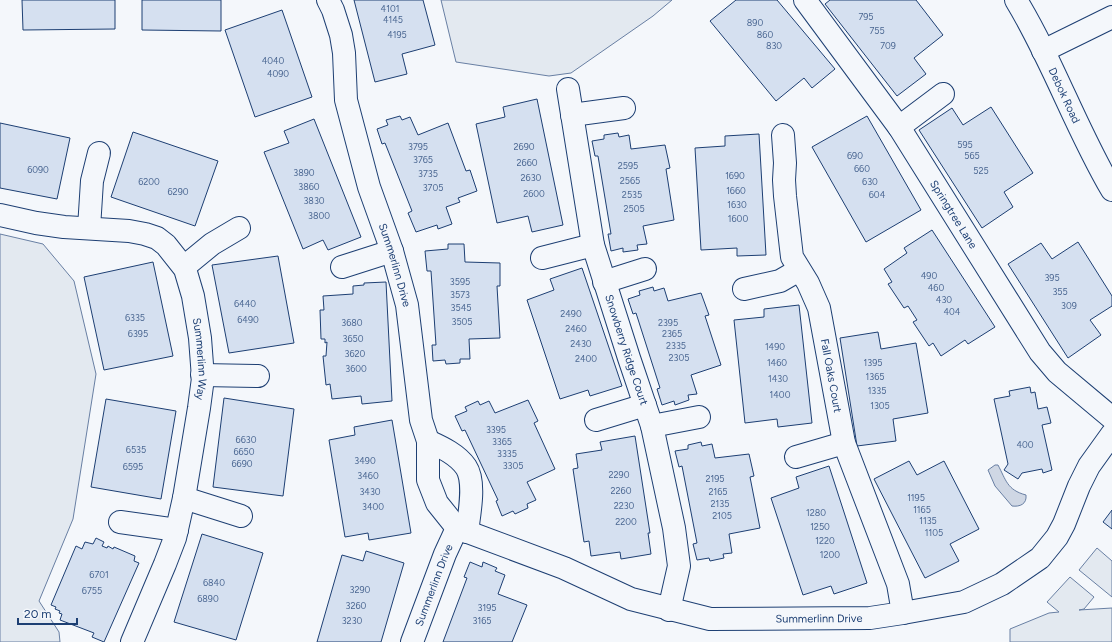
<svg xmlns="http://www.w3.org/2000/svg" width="1112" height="642" font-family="Figtree,sans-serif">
<rect width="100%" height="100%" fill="#f4f7fb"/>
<!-- green -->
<g fill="#e3e9f0" stroke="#687fa3">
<path d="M441,0H672L653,16L571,73L549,76L456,62Z"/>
<path d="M0,234L43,244L74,281L96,374L73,519L39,601L59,632L60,642H0Z"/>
<path d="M1097,548L1112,561V597L1079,570Z"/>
<path d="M1070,577L1094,597L1084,609L1079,610L1112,608V642H1010V629L1049,613L1059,612L1047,602Z"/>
</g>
<!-- water -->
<path fill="#cfd7e4" stroke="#687fa3" d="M995,465H998C1006,480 1007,490 1026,495C1027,504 1020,507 1012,506L995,486L988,470Z"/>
<!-- building -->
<g fill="#d5e0f0" stroke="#1d3f73">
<path d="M22,0H115V29L23,30Z"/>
<path d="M142,0H221V31L142,30Z"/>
<path d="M354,0H423L435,45L402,54L407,74L375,82Z"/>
<path d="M736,0H777L835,69L812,88L804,78L776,101L710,21Z"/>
<path d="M830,0H916L943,35L914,58L926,74L897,96L825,4Z"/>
<path d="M282,10L312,97L255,117L225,30Z"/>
<path d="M537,99L563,225L532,232L528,216L497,223L476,124L505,117L503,107Z"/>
<path d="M991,107L1033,173L1004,192L1013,207L982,228L919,130L952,108L963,125Z"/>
<path d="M400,116L402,120L410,117L418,135L448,123L466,171L470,170L477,191L458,198L460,202L446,207L452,224L438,229L437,225L416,232L408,213L412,211L385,143L382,144L377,129L388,125L386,120Z"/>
<path d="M867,116L921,210L866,242L812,147Z"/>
<path d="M314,119L361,237L328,250L323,240L303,249L264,152L289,143L284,131Z"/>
<path d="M0,123L70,138L57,199L0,188Z"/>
<path d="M133,132L218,161L195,226L111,197Z"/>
<path d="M618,133L619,137L629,135L631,149L665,145L670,168L666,169L674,220L643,226L647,244L637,245L638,250L623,252V248L611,251L608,234H611L598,156H595L592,141L604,139V135Z"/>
<path d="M759,134L766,255L737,256V248L701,250L695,148L725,146V136Z"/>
<path d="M932,230L995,327L968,344L965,340L941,356L933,343L929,346L913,322L917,320L908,306L904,308L888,284L892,282L884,269L907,253L904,248Z"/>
<path d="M1078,242L1112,296V306L1090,320L1101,335L1068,358L1008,264L1041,243L1052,259Z"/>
<path d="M448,244H464L465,262L500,263V286H497L500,338L469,339L470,359H460V363L446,364L445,360L433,361L432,345H436L431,271H427L425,251L448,249Z"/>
<path d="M278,256L294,343L229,353L212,265Z"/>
<path d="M153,262L173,356L104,370L84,277Z"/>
<path d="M582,268L622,386L590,396L588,390L560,399L527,300L554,290L550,279Z"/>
<path d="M386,282L392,401L362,404L361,396L332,399L330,384L326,385L323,356H326L327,342L325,343V339H321L320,310H324L323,296L353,294V286L364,285V283Z"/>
<path d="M653,287L654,291L664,288L668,301L701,293L709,315L705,316L721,365L691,375L697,394L688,395L689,400L675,405L674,401L662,405L657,389L660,388L636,313L633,314L628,299L640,295L639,291Z"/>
<path d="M799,305L812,423L778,427L777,419L745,423L734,320L764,317V309Z"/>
<path d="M878,332L881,349L916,343L928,413L893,419L896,441L857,446L840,338Z"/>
<path d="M1030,387L1031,393L1035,392L1038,409L1047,407L1051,423L1042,425L1052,470L1043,473L1042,469L1022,473L1018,479L1004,470L1008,464L994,399L1010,396L1009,391Z"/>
<path d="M224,398L294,409L283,496L213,487Z"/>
<path d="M106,399L176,411L161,499L91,487Z"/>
<path d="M528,400L538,421L534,423L555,469L527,482L536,500L527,504L528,508L515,514L513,511L502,516L496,501L498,500L465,430L462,431L455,416L467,411L465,407L478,401L480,405L489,401L495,413Z"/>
<path d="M392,420L411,533L369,540L368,533L345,537L329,440L355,435L354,427Z"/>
<path d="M635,436L650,533H648L651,554L621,559L620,552L591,556L589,541L584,542L573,469L578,468L576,454L602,450L600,442Z"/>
<path d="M701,442L702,446L712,444L715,458L749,454L754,476L750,477L760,528L729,534L732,553L723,554L724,558L710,561L709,558L697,560L693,544L697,543L682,466L679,467L675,451L688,449V445Z"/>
<path d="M909,461L917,475L944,461L979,529L950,544L959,561L925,578L874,479Z"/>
<path d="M829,466L867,583L834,594L831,586L803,595L771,498L799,488L796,477Z"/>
<path d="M1112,510V529L1103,522Z"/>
<path d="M202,534L263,553L236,640L174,622Z"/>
<path d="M96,538L104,542L102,546L107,548L108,546L113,549L114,547L135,556L134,561L139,563L104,642L92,637L94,633L60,620L62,614L59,613L60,611L55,609L56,607L51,605L76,546L82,549L85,542L93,544Z"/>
<path d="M366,551L404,563L381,642H317L342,555L363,561Z"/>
<path d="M470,562L482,567L483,562L497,568L495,571L505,575L498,594L527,605L512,642H443L467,578L464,577Z"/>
</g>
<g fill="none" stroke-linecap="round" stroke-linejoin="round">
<defs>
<g id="minor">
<path id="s1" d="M328,0L333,10L341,35L344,53L346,100L369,187L392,251L407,305L421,420L428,441V480L437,503L457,528L564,568L631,599L710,619L870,618L903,613L964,602L1002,584L1040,558L1057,537L1064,524L1079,486L1089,466L1112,434"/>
<path id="s2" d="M805,0L899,127L1040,352L1057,372L1112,418"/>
<path id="s3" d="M1016,0C1053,61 1076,129 1112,190"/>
<path d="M1043,51L1112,17"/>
<path id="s4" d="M568,89L593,245L629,358L652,426L674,528L679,566L669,610"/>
<path d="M572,115L624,108"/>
<path d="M899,127L943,94"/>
<path id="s5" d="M783,135L785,163L784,180L785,196L792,257L808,283L819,308L844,443L898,584L903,613"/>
<path id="s6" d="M0,215L36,223L64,227L129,231L145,234L157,238L166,245L185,269L193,296L200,338L203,378L199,408L184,498L175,538L165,564L132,642"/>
<path d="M89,228L92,181L99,153"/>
<path d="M542,258L593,245"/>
<path d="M184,267L212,244L239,228"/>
<path d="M342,267L392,251"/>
<path d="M604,282L645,269"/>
<path d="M744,289L780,281L799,270"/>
<path d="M202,375L258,376"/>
<path d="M596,420L645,405"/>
<path d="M652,426L699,417"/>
<path d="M428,441C441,447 457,454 466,467C476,482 469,515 467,532"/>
<path d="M796,457L844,443"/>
<path d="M184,498L241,516"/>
<path d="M120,522L177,530"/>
<path id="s7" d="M412,642L445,554L457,528"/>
</g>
</defs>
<!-- minor casing -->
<use href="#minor" stroke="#1d3f73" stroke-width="24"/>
<!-- minor -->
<use href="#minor" stroke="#f4f7fb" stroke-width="22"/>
</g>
<g text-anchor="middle" stroke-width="3" stroke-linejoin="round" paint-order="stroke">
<!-- number labels -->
<g font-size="9" fill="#4b6792">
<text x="390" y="12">4101</text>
<text x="866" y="20">795</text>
<text x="393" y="23">4145</text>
<text x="755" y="26">890</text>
<text x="877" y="34">755</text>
<text x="397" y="38">4195</text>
<text x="765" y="38">860</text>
<text x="774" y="49">830</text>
<text x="888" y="49">709</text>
<text x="273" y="64">4040</text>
<text x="278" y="77">4090</text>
<text x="965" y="148">595</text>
<text x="418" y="150">3795</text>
<text x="524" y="150">2690</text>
<text x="855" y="159">690</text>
<text x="972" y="159">565</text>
<text x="423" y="163">3765</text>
<text x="527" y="166">2660</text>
<text x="628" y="169">2595</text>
<text x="862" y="172">660</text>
<text x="38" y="173">6090</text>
<text x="981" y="174">525</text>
<text x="304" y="176">3890</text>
<text x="428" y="177">3735</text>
<text x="735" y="179">1690</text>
<text x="531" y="181">2630</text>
<text x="630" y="184">2565</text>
<text x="149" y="185">6200</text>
<text x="870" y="185">630</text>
<text x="309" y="190">3860</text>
<text x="433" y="191">3705</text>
<text x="736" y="194">1660</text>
<text x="178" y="195">6290</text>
<text x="534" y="197">2600</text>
<text x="632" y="198">2535</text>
<text x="877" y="198">604</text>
<text x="314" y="204">3830</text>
<text x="737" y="208">1630</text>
<text x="634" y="212">2505</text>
<text x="319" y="219">3800</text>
<text x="738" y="222">1600</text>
<text x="929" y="279">490</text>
<text x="1052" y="281">395</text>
<text x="460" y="285">3595</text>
<text x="936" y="291">460</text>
<text x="1060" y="295">355</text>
<text x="460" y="298">3573</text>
<text x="944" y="303">430</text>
<text x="245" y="307">6440</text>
<text x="1069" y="309">309</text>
<text x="461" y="311">3545</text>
<text x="952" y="315">404</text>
<text x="571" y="317">2490</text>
<text x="135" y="321">6335</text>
<text x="248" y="323">6490</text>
<text x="462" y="325">3505</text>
<text x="352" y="326">3680</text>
<text x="668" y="326">2395</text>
<text x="576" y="332">2460</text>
<text x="138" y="337">6395</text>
<text x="672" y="337">2365</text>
<text x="353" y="342">3650</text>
<text x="581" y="347">2430</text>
<text x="676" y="349">2335</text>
<text x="775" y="350">1490</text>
<text x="355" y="357">3620</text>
<text x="679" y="361">2305</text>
<text x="586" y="362">2400</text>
<text x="777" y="366">1460</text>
<text x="873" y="366">1395</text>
<text x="356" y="372">3600</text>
<text x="875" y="380">1365</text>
<text x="778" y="382">1430</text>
<text x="877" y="394">1335</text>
<text x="780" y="398">1400</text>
<text x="880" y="409">1305</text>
<text x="496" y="433">3395</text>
<text x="246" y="443">6630</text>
<text x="502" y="445">3365</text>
<text x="1025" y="448">400</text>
<text x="136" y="453">6535</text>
<text x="244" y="455">6650</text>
<text x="507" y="457">3335</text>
<text x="365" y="464">3490</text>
<text x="242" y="467">6690</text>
<text x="513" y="469">3305</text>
<text x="133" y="470">6595</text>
<text x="619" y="478">2290</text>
<text x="368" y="479">3460</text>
<text x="715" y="482">2195</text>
<text x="621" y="494">2260</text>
<text x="370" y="495">3430</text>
<text x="718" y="495">2165</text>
<text x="916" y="501">1195</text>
<text x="720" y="507">2135</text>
<text x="624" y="509">2230</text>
<text x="373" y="510">3400</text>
<text x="922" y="513">1165</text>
<text x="816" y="516">1280</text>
<text x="722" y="519">2105</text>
<text x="928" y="524">1135</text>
<text x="626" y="525">2200</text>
<text x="820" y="530">1250</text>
<text x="934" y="536">1105</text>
<text x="825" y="544">1220</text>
<text x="830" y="558">1200</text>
<text x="99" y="578">6701</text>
<text x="214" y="586">6840</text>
<text x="360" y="593">3290</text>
<text x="92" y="594">6755</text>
<text x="208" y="602">6890</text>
<text x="356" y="609">3260</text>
<text x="487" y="611">3195</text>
<text x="352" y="624">3230</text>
<text x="482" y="624">3165</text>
</g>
<!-- street labels -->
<g font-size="11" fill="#1d3f73" stroke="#f4f7fb">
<text dy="4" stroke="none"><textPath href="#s3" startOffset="107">Debok Road</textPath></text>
<text dy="4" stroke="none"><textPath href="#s2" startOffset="261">Springtree Lane</textPath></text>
<text dy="4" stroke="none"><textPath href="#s1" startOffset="275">Summerlinn Drive</textPath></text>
<text dy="4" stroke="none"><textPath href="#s4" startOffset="268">Snowberry Ridge Court</textPath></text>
<text dy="4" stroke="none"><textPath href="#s6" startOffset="293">Summerlinn Way</textPath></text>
<text dy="4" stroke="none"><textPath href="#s5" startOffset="249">Fall Oaks Court</textPath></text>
<text dy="4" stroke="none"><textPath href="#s7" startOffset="61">Summerlinn Drive</textPath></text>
<text dy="4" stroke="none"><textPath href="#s1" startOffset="929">Summerlinn Drive</textPath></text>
</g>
</g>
<!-- scale -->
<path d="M18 618v6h59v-6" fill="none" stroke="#1d3f73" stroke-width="2"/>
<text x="24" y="618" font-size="12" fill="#1d3f73" stroke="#f4f7fb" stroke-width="3" paint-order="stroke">20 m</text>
</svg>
